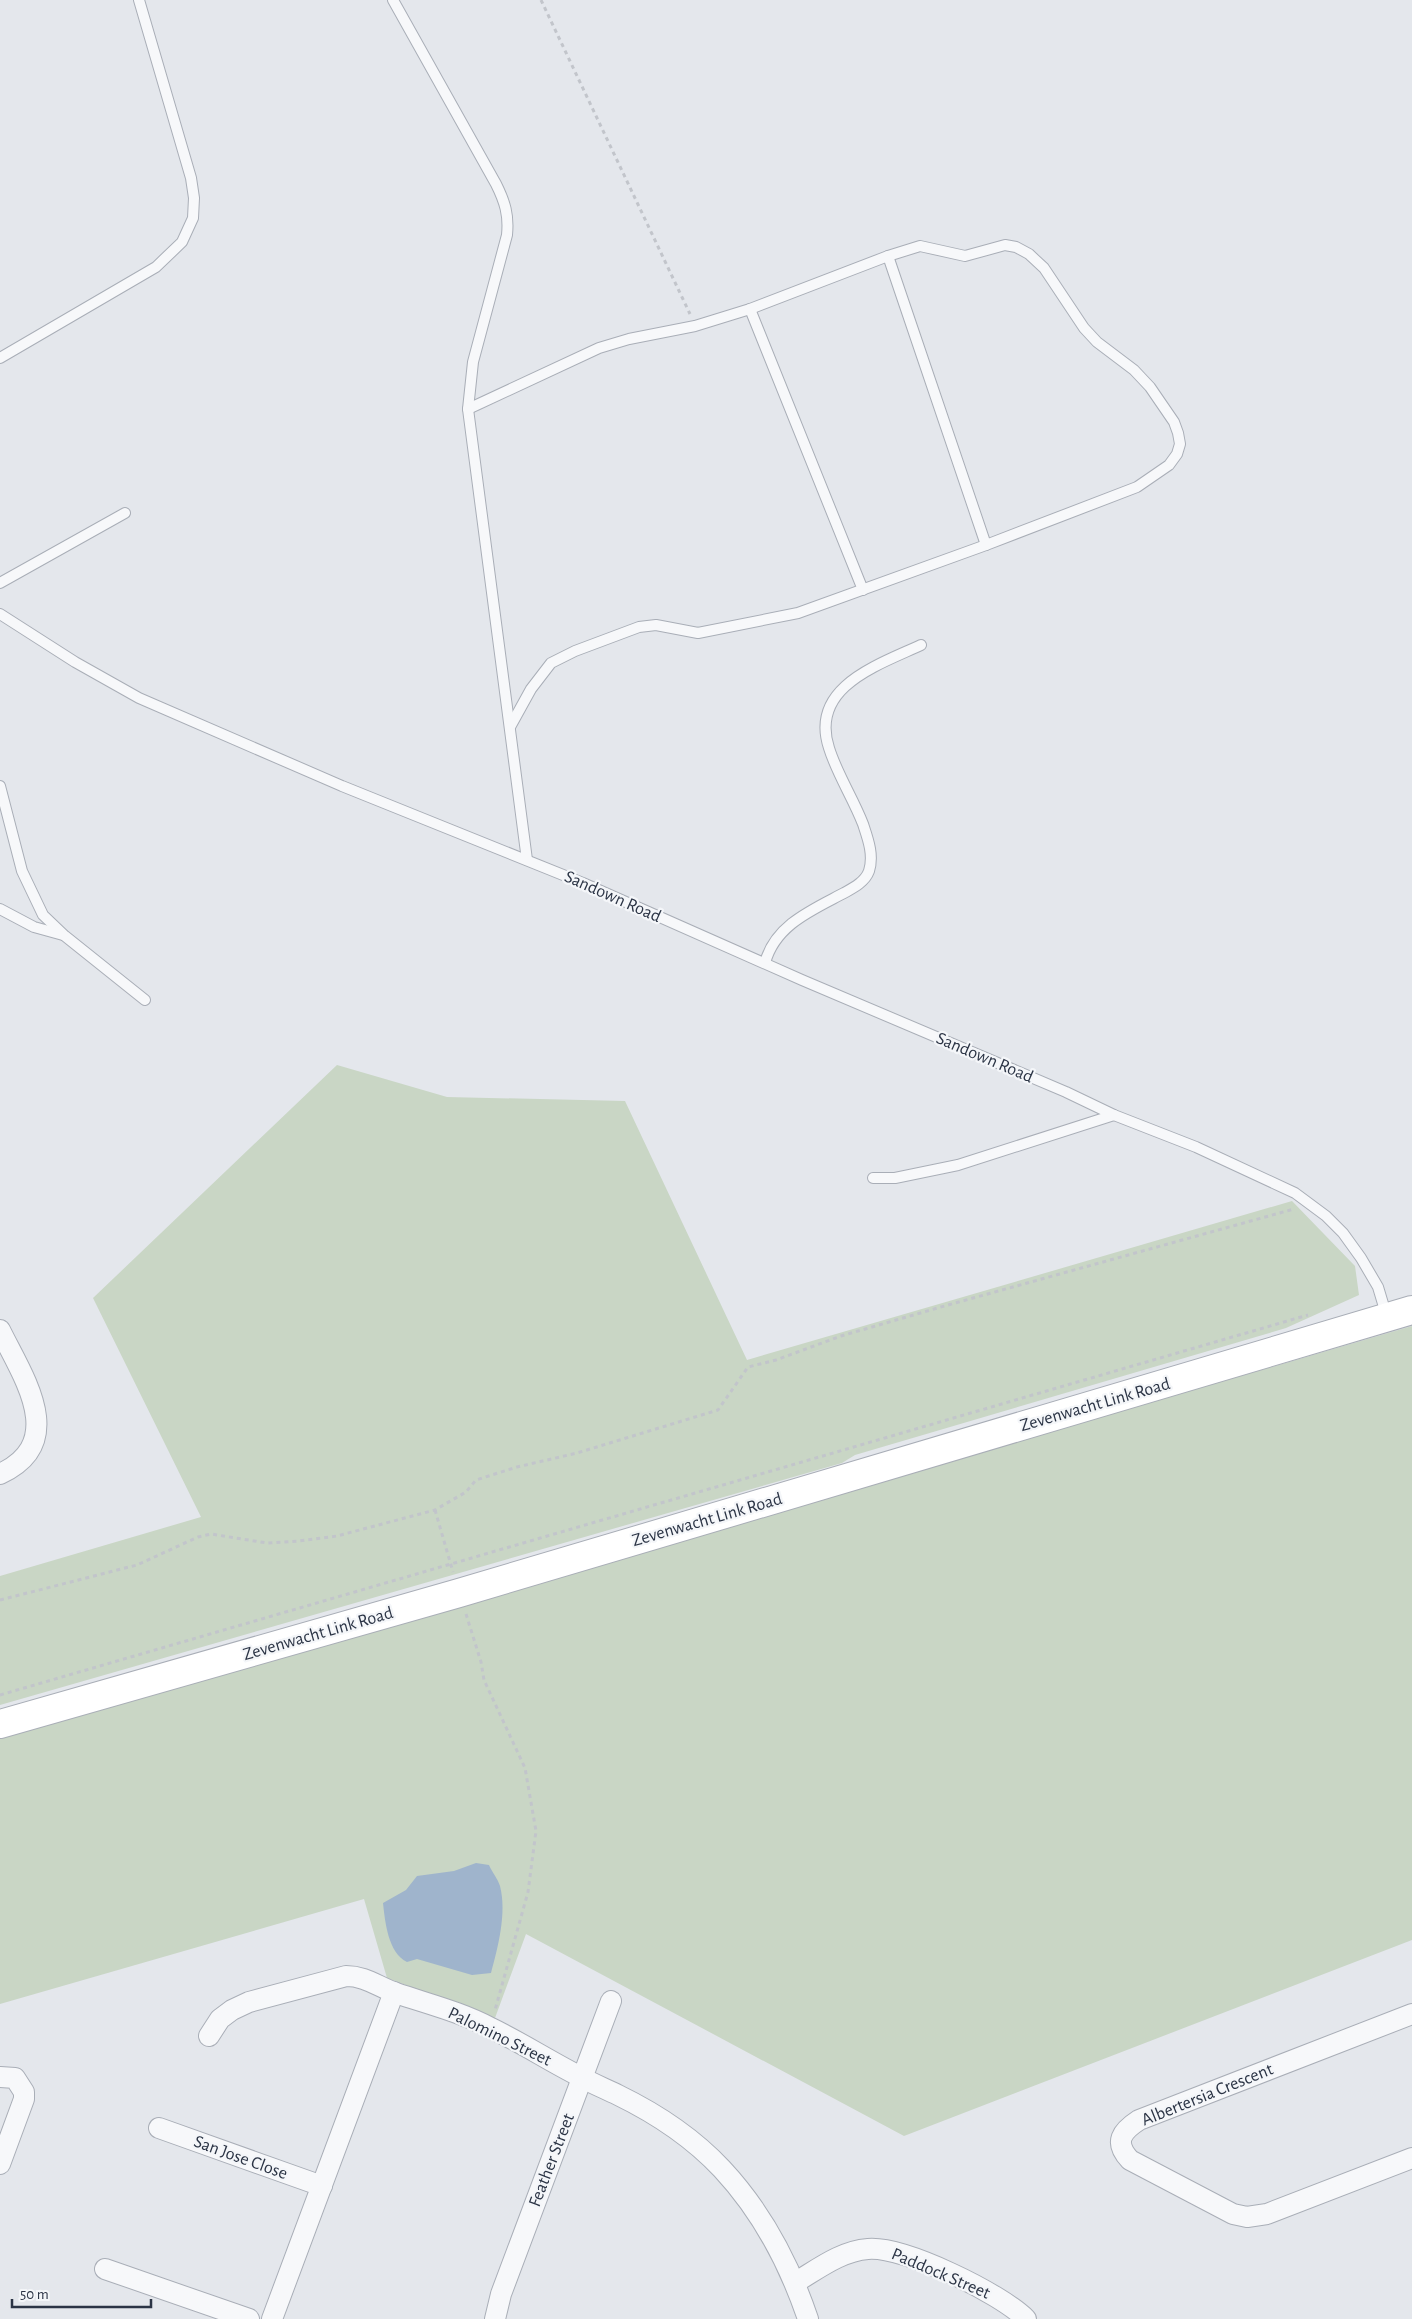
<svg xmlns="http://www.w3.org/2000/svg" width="1412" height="2319" font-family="'Alegreya Sans',sans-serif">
<rect width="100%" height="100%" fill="#e4e7ec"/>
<!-- green -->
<g fill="#c9d6c5">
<path d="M337,1065L447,1097L625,1101L747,1360L1292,1201L1355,1266L1359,1295L1286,1328L855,1455L842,1463L0,1705V1576L201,1517L93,1298Z"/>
<path d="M1412,1326V1940L904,2136L526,1934L495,2018L387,1978L364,1899L0,2004V1738Z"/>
</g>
<!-- water -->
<path fill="#9fb4cc" d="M476,1863L489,1865C492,1872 498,1879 500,1886C507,1913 498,1947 491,1973L472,1975L417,1959L407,1962C388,1953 385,1921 383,1903L406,1890L417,1876L454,1871Z"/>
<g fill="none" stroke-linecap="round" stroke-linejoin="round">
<defs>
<g id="lane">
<path d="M393,0L496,184C505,202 509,215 507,235L473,362L468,409L527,860"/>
<path d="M888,256L986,545"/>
<path d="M750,309L863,590"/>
<path d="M0,358L156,267L182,242L193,218L194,198L191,178L139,0"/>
<path d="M468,409L599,348L629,339L695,326L750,309L888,256L920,246L965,256L1005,245L1016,247L1029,254L1044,268L1084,328L1097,342L1134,370L1150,387L1174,422L1178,433L1180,444L1177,454L1169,465L1137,487L986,545L798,613L698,633L656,625L639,627L575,651L551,663L531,689L510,727"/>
<path d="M0,583L125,513"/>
<path d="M0,614L75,662L139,698L342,786L583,883L802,980L1066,1092L1114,1115L1196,1147L1295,1193L1326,1216L1343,1233L1361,1258L1378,1287L1387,1317"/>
<path d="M0,786L22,871L43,915L65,936L145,1000"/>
<path d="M0,909L34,927L63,935"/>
<path d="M765,963C775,925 812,910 844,893C853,888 865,882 869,871C874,855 868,839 863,824C853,798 837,774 829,748C809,687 878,665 921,645"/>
<path d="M873,1178H895L958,1165L1114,1115"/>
</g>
<g id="street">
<path d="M0,1330C23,1377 69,1442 0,1474"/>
<path d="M1412,2014L1139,2120C1122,2131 1113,2142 1130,2160L1233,2214L1247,2217L1267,2214L1412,2158"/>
<path d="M209,2036L220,2019L232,2010L249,2002L346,1976C366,1976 378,1987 396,1993C428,2004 461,2012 491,2028C522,2043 551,2062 581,2077C593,2084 606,2089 618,2095C657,2114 693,2138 722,2169C763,2213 789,2263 808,2319"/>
<path d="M0,2077L15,2078L24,2092V2099L0,2164"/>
<path d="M159,2128L322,2186"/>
<path d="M105,2269L249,2319"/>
<path d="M796,2282C818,2269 841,2251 868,2249C904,2246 1000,2293 1026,2319"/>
<path d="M272,2319L394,1992"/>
<path d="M495,2319L501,2294L611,2001"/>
</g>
<path id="secondary" d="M0,1724L459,1593L1412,1310"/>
</defs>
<!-- lane casing -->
<use href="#lane" stroke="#a9aeb7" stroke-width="12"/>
<!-- street casing -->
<use href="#street" stroke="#a9aeb7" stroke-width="22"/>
<!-- secondary casing -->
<use href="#secondary" stroke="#a9aeb7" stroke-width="30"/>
<!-- path -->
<g stroke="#c2c5cb" stroke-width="3" stroke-dasharray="4 4" stroke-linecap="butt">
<path d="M541,0L690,314"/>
<path d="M435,1510L453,1572"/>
<path d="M0,1600L137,1565L198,1537L211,1534L267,1543L299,1541L337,1536L435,1510L466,1492L476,1480L517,1467L577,1453L718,1410L748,1367L776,1360L841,1336L948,1305L1294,1209"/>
<path d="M466,1614L481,1662L484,1680L525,1768L536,1831L528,1892L495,2010"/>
<path d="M0,1695L1308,1315"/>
</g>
<!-- lane -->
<use href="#lane" stroke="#f7f8fa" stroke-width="10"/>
<!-- street -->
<use href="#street" stroke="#f7f8fa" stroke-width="20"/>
<!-- secondary -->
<use href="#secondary" stroke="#fff" stroke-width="28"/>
</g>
<g text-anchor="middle" stroke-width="4.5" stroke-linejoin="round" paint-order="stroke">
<!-- street labels -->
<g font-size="18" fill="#2b3445" stroke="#f4f6f9">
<text transform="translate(613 896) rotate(24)" y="6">Sandown Road</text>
<text transform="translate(985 1057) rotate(23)" y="6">Sandown Road</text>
<text transform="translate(1095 1404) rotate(-16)" y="6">Zevenwacht Link Road</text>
<text transform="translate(707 1519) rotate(-16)" y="6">Zevenwacht Link Road</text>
<text transform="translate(318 1633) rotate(-16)" y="6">Zevenwacht Link Road</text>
<text transform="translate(500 2036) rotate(26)" y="6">Palomino Street</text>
<text transform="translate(1207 2094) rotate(-22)" y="6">Albertersia Crescent</text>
<text transform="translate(241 2157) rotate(20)" y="6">San Jose Close</text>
<text transform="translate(551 2160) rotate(-69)" y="6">Feather Street</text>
<text transform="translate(941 2273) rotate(23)" y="6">Paddock Street</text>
</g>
</g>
<!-- scale -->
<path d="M12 2299v8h139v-8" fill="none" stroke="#2b3445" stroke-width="2.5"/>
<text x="20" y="2299" font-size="15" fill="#2b3445" stroke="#f4f6f9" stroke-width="4" paint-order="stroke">50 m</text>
</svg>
